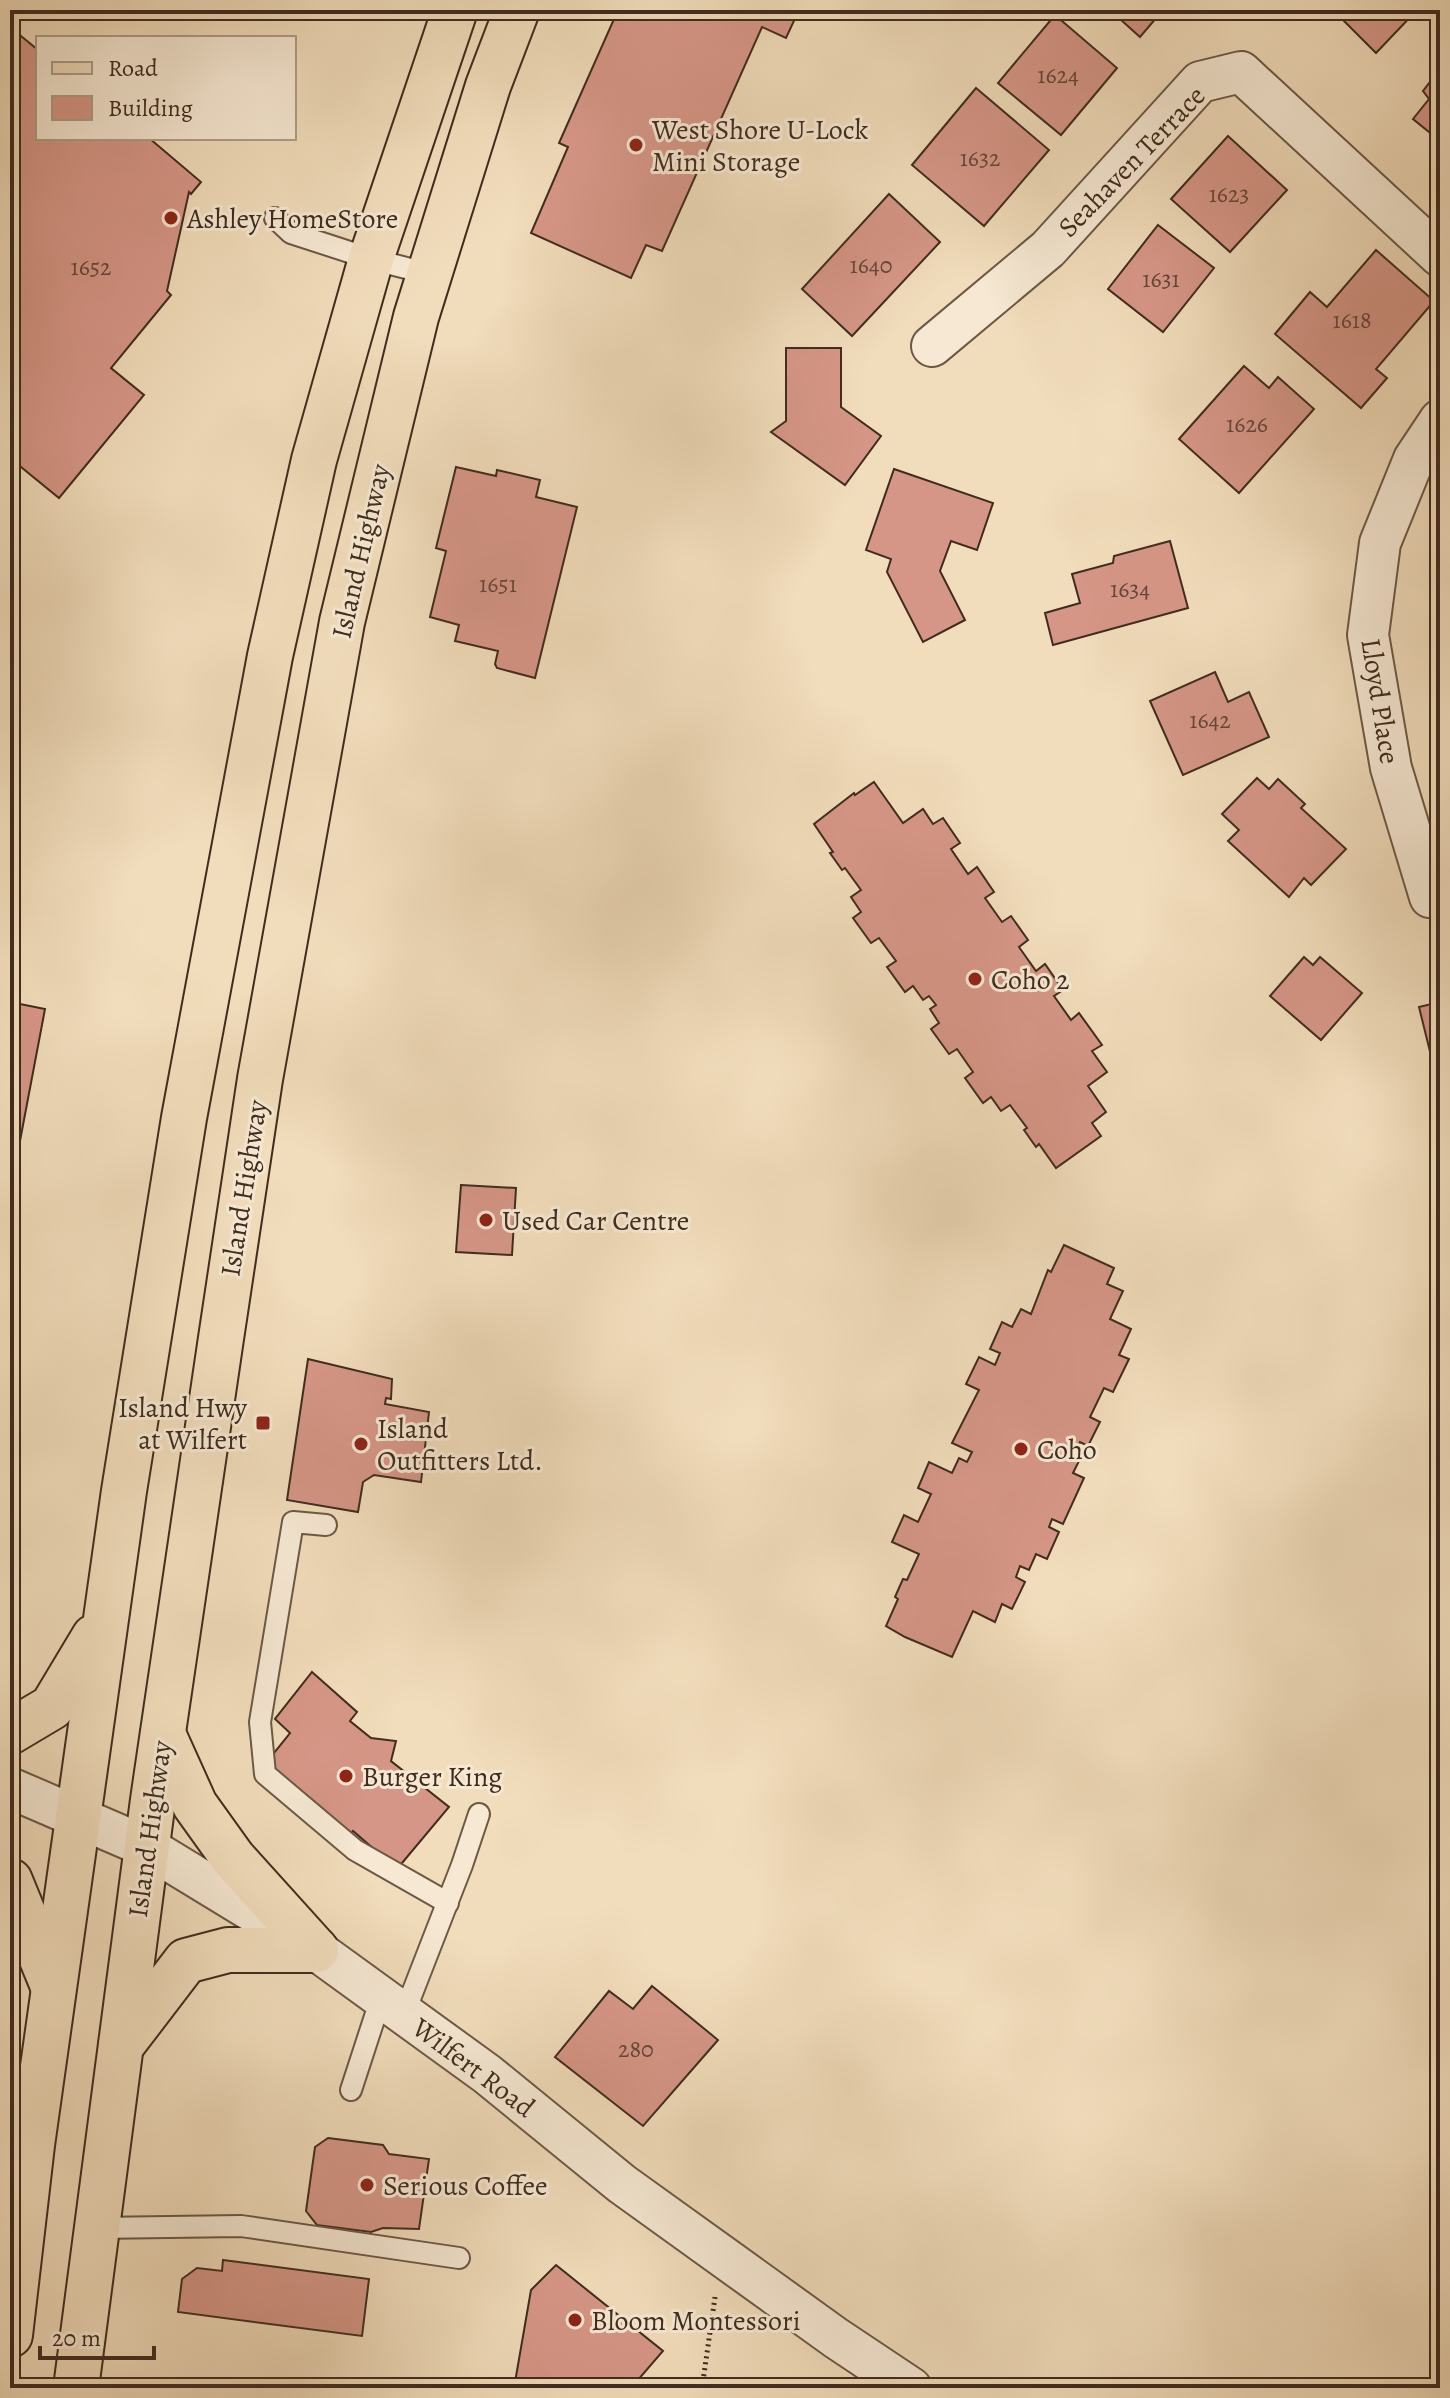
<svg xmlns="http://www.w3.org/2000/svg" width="1450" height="2398" font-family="Alegreya,serif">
<rect width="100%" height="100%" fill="#f1dcbb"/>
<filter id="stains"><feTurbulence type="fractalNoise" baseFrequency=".0025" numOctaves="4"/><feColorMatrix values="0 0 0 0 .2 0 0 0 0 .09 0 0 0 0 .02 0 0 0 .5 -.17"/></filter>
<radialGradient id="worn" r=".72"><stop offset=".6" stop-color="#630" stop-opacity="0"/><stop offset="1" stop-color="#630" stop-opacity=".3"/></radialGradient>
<!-- building -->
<g fill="#d69687" stroke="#402c1e" stroke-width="2">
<path d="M618,10H799L786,38L762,27L662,251L646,245L631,278L531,233L568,147L559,143Z"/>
<path d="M1110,10H1163L1140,37Z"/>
<path d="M1355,10H1417L1376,53L1344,21Z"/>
<path d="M1055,15L1117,68L1061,135L998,83Z"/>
<path d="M10,27L38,50V138H149L201,182L191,194L189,192L167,291L171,295L111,368L144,395L59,498L10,458Z"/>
<path d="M1440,69V141L1413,119L1429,99L1423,91Z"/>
<path d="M976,88L1049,150L984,226L912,165Z"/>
<path d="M1228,136L1287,190L1230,252L1171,199Z"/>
<path d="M889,194L940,242L852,336L802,289Z"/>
<path d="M1158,225L1214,268L1163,332L1108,289Z"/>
<path d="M1376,250L1434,301L1376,369L1387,378L1361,408L1275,334L1310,292L1327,307Z"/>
<path d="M786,348H841V407L881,436L845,485L771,432L786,421Z"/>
<path d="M1244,366L1269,388L1278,377L1314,409L1239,493L1179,439Z"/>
<path d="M456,467L496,476L497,470L540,480L536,497L577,507L535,678L497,668L495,664L498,651L455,641L459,625L430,617L446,551L436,548Z"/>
<path d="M894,469L993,503L977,550L951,541L940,571L965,620L923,642L887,572L891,559L866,550Z"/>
<path d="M1170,541L1188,608L1053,645L1045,613L1080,603L1072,574L1113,563L1114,556Z"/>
<path d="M1215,672L1228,702L1249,692L1269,737L1183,775L1150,701Z"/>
<path d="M1257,778L1269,789L1278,779L1305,804L1301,808L1346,849L1311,885L1304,878L1289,897L1228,841L1239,830L1222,814Z"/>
<path d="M874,782L903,823L923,809L933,824L943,818L960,843L951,849L968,874L977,867L994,892L985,898L1002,922L1011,916L1028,940L1019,947L1036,971L1045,964L1063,990L1054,996L1071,1020L1079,1013L1102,1045L1092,1051L1107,1072L1088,1086L1106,1112L1092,1123L1101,1136L1056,1168L1039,1144L1036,1147L1024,1130L1027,1128L1010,1105L1001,1111L991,1097L983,1103L965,1078L973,1072L957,1049L949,1054L931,1029L939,1023L930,1009L936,1005L929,996L923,1000L913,986L905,992L887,967L896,961L879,938L871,943L853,918L861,912L851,897L861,890L845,868L842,870L830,853L833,852L814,824L854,793L855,795Z"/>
<path d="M1304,957L1313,965L1320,957L1362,993L1321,1040L1270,996Z"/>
<path d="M10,1002L45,1009L16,1162L10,1161Z"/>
<path d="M1440,1002V1075L1436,1076L1419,1007Z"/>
<path d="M461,1185L516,1188L512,1255L456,1252Z"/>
<path d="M1064,1245L1114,1268L1107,1284L1123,1291L1110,1319L1131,1329L1119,1355L1129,1359L1113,1392L1104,1388L1090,1417L1100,1422L1088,1446L1080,1442L1074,1455L1081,1457L1073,1473L1084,1478L1063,1524L1052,1519L1049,1527L1059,1532L1047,1559L1036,1554L1029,1570L1020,1566L1016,1577L1025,1582L1012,1609L1002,1604L995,1622L973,1611L952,1657L905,1637L886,1626L898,1599L895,1597L903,1579L907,1580L919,1554L892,1542L904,1515L918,1522L931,1494L918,1488L929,1462L952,1473L959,1458L967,1462L972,1452L952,1443L979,1390L966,1384L979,1357L995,1365L1000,1353L990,1349L1002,1322L1012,1327L1021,1309L1031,1314L1048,1270L1051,1272Z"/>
<path d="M308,1359L392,1379L391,1399L386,1398L385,1404L429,1412L421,1482L374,1475L363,1482L358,1512L287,1500Z"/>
<path d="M312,1672L357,1712L350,1721L371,1738L396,1741L391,1761L449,1807L397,1869L353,1831L346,1839L266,1763L290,1733L275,1719Z"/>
<path d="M652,1986L718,2040L643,2126L555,2057L609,1991L633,2009Z"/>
<path d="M328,2138L383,2145L389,2154L429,2159L419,2229L383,2228L371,2232L317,2225L306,2211L315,2147Z"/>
<path d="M223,2260L369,2279L362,2336L178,2312L182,2279L197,2268L222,2271Z"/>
<path d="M556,2265L663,2351L631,2388H514L531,2290Z"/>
</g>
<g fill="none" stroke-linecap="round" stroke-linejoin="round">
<defs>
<g id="lane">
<path d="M275,218L291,233L371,259L430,274"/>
<path d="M326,1525L293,1522L260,1722L265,1774L355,1850L448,1903"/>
<path d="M404,2014L462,1865L479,1814"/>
<path d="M10,2079L42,2072"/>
<path d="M351,2090L381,1998"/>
<path d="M96,2228L241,2226L459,2258"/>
</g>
<g id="street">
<path d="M932,346L1048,249L1200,82L1241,72L1440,256"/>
<path d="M1430,897L1391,768L1368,635L1380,543L1414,459L1440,420"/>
<path d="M10,1788L147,1847L316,1950L487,2074L622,2184L836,2338L911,2388"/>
</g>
<g id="primary">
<path d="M10,1732L52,1707L94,1637"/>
<path d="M163,1734L195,1805L233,1858L316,1950"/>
<path d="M10,1881L53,1986"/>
<path d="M121,2046L186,1961L228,1950H316"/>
<path d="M10,2335L32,2145L124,1491L184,1118L270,656L314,460L371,259L455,10"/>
<path d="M76,2388L153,1800L220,1345L260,1079L342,622L416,317L488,86L517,10"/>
</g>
</defs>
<!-- lane casing -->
<use href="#lane" stroke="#6c5845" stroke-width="24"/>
<!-- street casing -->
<use href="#street" stroke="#6c5845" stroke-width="44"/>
<!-- primary casing -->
<use href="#primary" stroke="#402c1e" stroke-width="48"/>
<!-- path -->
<path stroke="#402c1e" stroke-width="5" stroke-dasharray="2 4" stroke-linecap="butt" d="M702,2388L715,2297"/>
<!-- lane -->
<use href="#lane" stroke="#f6e8d3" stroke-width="20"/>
<!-- street -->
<use href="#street" stroke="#f6e8d3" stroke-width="40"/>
<!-- primary -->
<use href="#primary" stroke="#f1dcbb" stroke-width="44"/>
</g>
<!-- markers -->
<g fill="#8f2418" stroke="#f6e8d3" stroke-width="3">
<circle cx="636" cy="145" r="8"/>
<circle cx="171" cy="218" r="8"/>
<circle cx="975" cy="979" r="8"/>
<circle cx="486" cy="1220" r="8"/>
<rect x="255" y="1415" width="16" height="16" rx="4"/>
<circle cx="361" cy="1444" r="8"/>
<circle cx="1021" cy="1449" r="8"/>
<circle cx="346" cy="1776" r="8"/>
<circle cx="367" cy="2185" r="8"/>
<circle cx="575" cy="2320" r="8"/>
</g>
<g text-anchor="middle" stroke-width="6" stroke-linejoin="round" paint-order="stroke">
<!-- number labels -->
<g font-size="24" fill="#664638">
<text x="1058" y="83">1624</text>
<text x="980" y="166">1632</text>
<text x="1229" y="202">1623</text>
<text x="871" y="273">1640</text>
<text x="91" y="275">1652</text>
<text x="1161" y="287">1631</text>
<text x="1352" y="328">1618</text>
<text x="1247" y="432">1626</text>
<text x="498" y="592">1651</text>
<text x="1130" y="597">1634</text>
<text x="1210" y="728">1642</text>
<text x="636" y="2057">280</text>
</g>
<!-- poi labels -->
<g font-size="28" fill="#402c1e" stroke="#f6e8d3" text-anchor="start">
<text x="652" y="139">West Shore U-Lock<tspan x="652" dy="32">Mini Storage</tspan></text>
<text x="187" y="228">Ashley HomeStore</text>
<text x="991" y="989">Coho 2</text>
<text x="502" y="1230">Used Car Centre</text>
<text x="247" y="1417" text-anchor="end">Island Hwy<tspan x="247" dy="32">at Wilfert</tspan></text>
<text x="377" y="1438">Island<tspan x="377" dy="32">Outfitters Ltd.</tspan></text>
<text x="1037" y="1459">Coho</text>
<text x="362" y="1786">Burger King</text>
<text x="383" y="2195">Serious Coffee</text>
<text x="591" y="2330">Bloom Montessori</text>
</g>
<!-- street labels -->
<g font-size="28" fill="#402c1e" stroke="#f6e8d3">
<text transform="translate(1131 161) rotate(-46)" y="10">Seahaven Terrace</text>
<text transform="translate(360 551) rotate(-77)" y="10">Island Highway</text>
<text transform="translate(1381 701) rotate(81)" y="10">Lloyd Place</text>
<text transform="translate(243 1188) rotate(-81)" y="10">Island Highway</text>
<text transform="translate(149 1829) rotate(-82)" y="10">Island Highway</text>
<text transform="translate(474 2067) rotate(37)" y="10">Wilfert Road</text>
</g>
</g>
<!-- margin -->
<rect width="1450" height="2398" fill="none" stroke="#f1dcbb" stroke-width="40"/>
<rect x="12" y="12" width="1426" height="2374" fill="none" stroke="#402c1e" stroke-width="4"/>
<rect x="20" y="20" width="1410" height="2358" fill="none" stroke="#402c1e" stroke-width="2"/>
<!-- legend -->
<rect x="36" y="36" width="260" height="104" fill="#f6e8d3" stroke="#ad9d8b" stroke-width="2"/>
<rect x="52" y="62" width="40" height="12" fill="#f1dcbb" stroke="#ad9d8b" stroke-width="2"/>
<text x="108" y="76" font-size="24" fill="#402c1e">Road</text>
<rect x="52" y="96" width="40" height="24" fill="#d69687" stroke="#ad9d8b" stroke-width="2"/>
<text x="108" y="116" font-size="24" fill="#402c1e">Building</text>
<!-- scale -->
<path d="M40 2346v12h114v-12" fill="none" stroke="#402c1e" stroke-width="4"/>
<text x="52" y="2346" font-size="24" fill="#402c1e" stroke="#f6e8d3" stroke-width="6" paint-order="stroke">20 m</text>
<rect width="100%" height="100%" filter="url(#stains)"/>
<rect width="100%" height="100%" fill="url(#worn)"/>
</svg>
